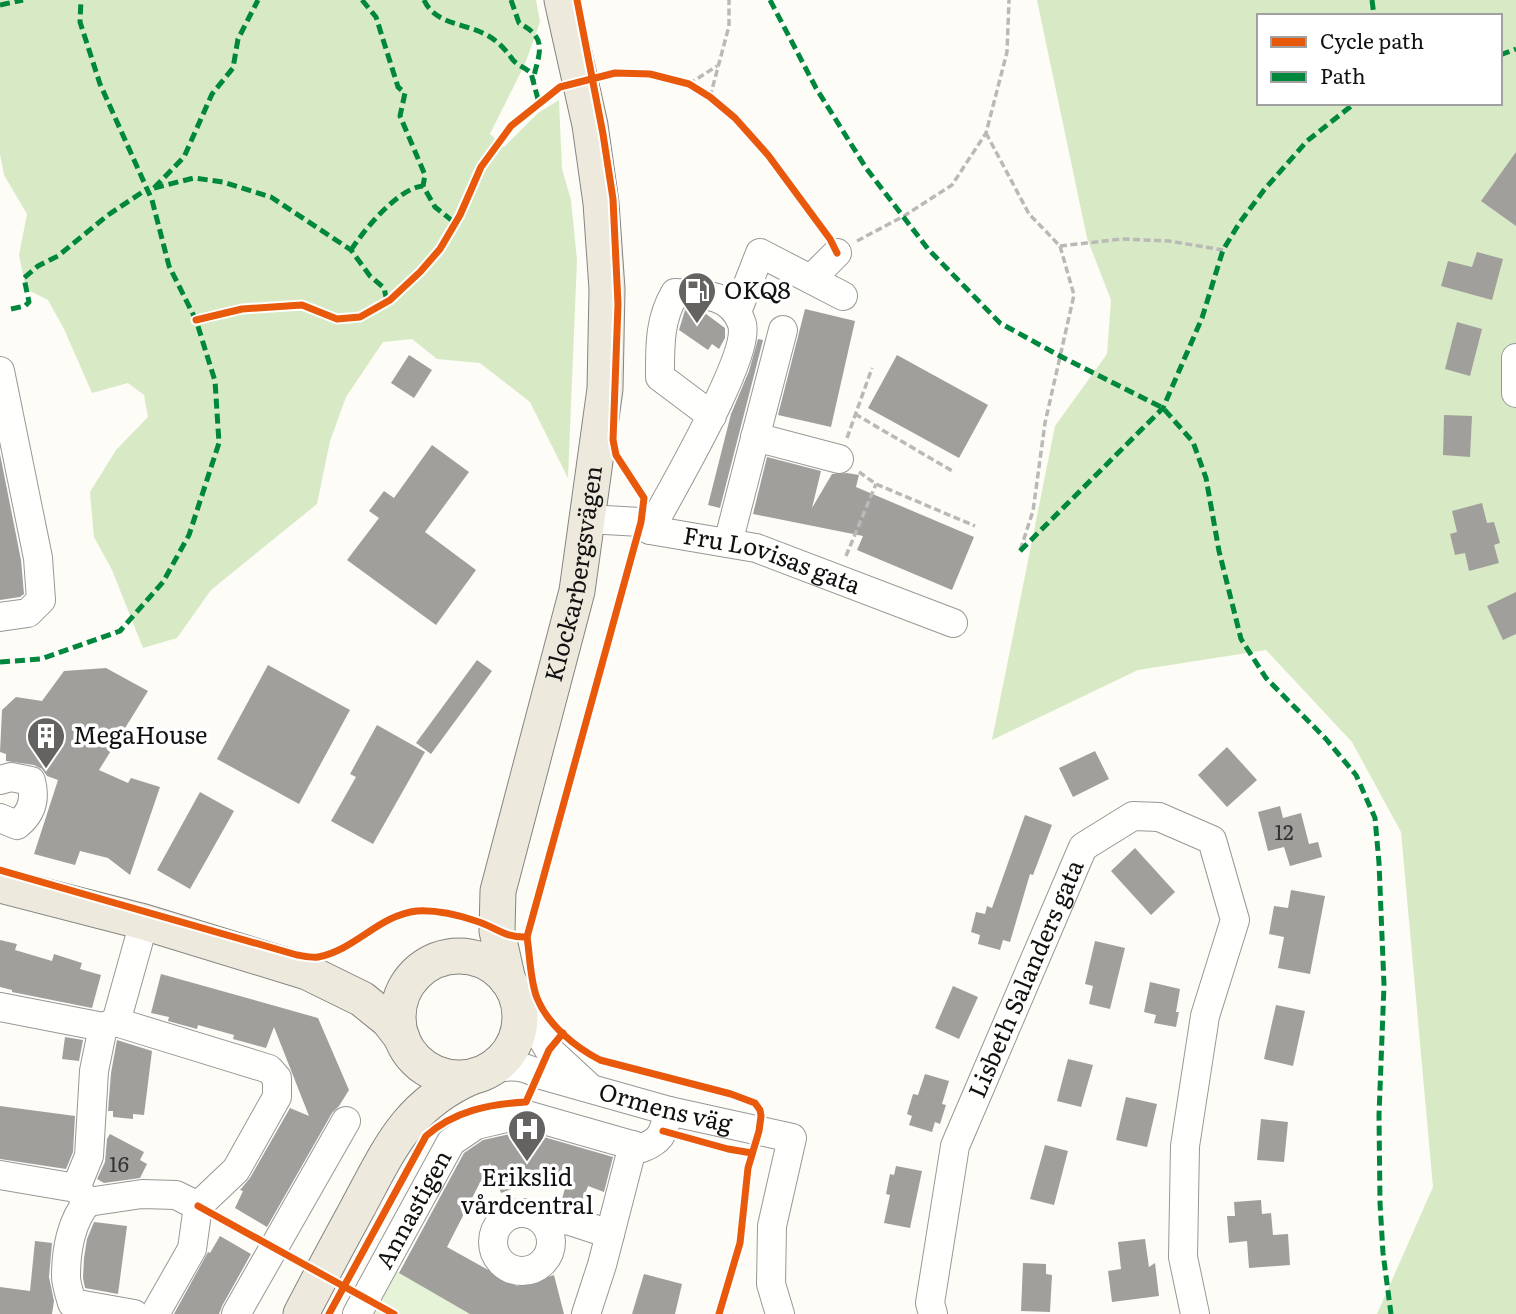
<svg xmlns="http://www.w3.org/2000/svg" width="1516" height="1314" font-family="Literata,serif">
<rect width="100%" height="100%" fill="#fdfcf7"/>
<!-- green -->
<path fill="#e7f3d7" d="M390,1267L469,1313V1314H374L392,1280Z"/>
<!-- forest -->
<g fill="#d8eac5" fill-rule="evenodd">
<path d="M0,0H536L540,22L525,64L490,134L504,147L538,113L559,100L562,169L571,200L577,260L568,478L530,402L480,363L437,359L412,339L383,342L346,397L330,441L317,504L211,590L177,638L143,648L112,570L94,537L90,492L116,450L148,417L144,395L128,383L92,393L64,329L48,300L26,289L19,255L27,214L4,175L0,154Z"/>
<path d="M1037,0H1516V1314H1377L1433,1187L1401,832L1352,742L1266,650L1138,670L992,740L1055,426L1107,354L1111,300L1087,238ZM1259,16H1500V103H1259Z"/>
</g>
<!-- building -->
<g fill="#a19f9c">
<path d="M1516,152V226L1481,201Z"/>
<path d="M1477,252L1503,259L1492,300L1441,286L1448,261L1472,267Z"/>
<path d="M805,309L855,321L831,427L778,415Z"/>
<path d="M685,310L702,311L725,328V338L719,349L712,344L708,350L679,330Z"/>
<path d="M1457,322L1482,329L1470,376L1445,369Z"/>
<path d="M758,339L763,340L720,508L708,505L731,414L749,371Z"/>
<path d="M409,355L432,370L414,398L391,383Z"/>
<path d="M897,355L988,405L959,458L868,408Z"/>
<path d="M1444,415L1472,416L1470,457L1443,455Z"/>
<path d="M432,445L469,472L425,532L476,570L436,625L347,560L379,518L369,511L384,491L394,498Z"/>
<path d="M0,454L21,560L24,594L20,597L0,600Z"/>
<path d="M767,457L821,471L812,508L832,474L847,473L859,475L856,487L974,537L952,590L857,550L863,536L753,514Z"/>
<path d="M1482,503L1487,523L1494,522L1500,543L1494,545L1499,563L1469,571L1465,553L1455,555L1450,534L1457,532L1452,511Z"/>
<path d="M1516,592V634L1503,640L1487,606Z"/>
<path d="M477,660L492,671L431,754L416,743Z"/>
<path d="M268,665L350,710L299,804L217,759Z"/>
<path d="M106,668L148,691L99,770L128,783L131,778L160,787L130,875L108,858L80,851L75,865L34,854L58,780L47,776L42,769L34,765L6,761V754L0,752L2,710L16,697L42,701L64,671Z"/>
<path d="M377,725L425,752L373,844L331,821L356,777L350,774Z"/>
<path d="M1227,747L1257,780L1227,807L1198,775Z"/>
<path d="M1095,751L1109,779L1073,797L1059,768Z"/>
<path d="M200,792L234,811L190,889L157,870Z"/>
<path d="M1280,806L1283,818L1301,813L1309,844L1318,842L1322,857L1290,866L1284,847L1268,851L1258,812Z"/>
<path d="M1025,815L1052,825L1033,875L1030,874L1010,942L1003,940L1000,950L978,944L980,935L971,932L976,912L985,914L987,906L992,908Z"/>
<path d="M1135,848L1175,892L1151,915L1111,871Z"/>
<path d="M1291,890L1325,896L1310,974L1278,968L1284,937L1269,934L1274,906L1288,908Z"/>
<path d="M0,940L17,944L15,950L52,961L54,954L82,963L80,969L101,975L92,1008L12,992V990L0,987Z"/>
<path d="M1095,941L1125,948L1110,1009L1089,1004L1093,986L1085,984Z"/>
<path d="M161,974L318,1018L349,1090L339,1106L332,1113L267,1227L235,1208L243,1191L240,1190L250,1178L290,1108L309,1116L274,1027L266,1048L233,1039L234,1035L198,1025L197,1029L168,1021L169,1017L151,1013Z"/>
<path d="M1150,982L1180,989L1176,1012H1179L1176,1027L1154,1023L1156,1015L1144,1012Z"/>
<path d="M953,986L978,997L959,1039L935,1028Z"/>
<path d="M1276,1005L1305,1011L1293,1066L1264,1059Z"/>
<path d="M65,1037L83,1040L79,1061L62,1059Z"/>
<path d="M117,1040L152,1051L144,1115L133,1114V1119L113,1117V1111H108L111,1073Z"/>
<path d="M1068,1059L1093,1065L1081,1107L1057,1101Z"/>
<path d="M925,1074L949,1081L942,1104L946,1105L940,1124L935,1122L932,1132L909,1125L912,1116L907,1114L913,1094L918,1095Z"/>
<path d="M1126,1097L1157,1104L1147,1147L1116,1140Z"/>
<path d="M0,1106L75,1116L73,1152L66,1169L0,1159Z"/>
<path d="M1261,1119L1288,1122L1284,1162L1257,1160Z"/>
<path d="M523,1131L613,1157L604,1192L588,1186L581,1205L562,1199L567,1181L510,1164L518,1187L501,1193L490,1163L447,1247L517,1286L554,1275L564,1314H470L399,1273L464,1153L483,1140Z"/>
<path d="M110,1134L144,1152L140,1160L147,1164L140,1178L104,1183L97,1179L105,1162L107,1139Z"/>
<path d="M1045,1145L1068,1151L1054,1205L1030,1199Z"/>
<path d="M896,1166L922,1171L910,1228L884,1223L890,1195L886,1194L890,1174L894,1175Z"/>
<path d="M1261,1200L1262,1214L1271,1213L1273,1235L1288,1234L1290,1265L1249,1268L1247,1241L1229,1243L1227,1216H1235L1234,1202Z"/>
<path d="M94,1222L127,1226L118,1294L85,1288L83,1278L84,1258L87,1239Z"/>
<path d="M220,1236L251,1254L222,1306L219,1314H174L208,1252L210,1253Z"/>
<path d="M1145,1239L1149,1267L1155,1263L1159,1296L1112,1302L1108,1271L1121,1269L1118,1242Z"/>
<path d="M35,1241L52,1243L49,1277L54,1301L52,1314H0V1287L30,1291Z"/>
<path d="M1023,1263L1046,1264V1274L1052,1275L1050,1312L1021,1311Z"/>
<path d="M644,1274L682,1284L675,1314H632Z"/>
</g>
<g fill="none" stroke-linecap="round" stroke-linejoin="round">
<defs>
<g id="minor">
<path d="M811,279L837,253"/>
<path d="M737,312L760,253L843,296"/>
<path d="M1516,358V393"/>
<path d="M0,371L38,558L41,600L28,613L0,617"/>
<path d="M755,437L839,459"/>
<path id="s1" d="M587,519L641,522L650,530L756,548L953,623"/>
<path d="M650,530C668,496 751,356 742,324C732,293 701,294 675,293C659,320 660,347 660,377L712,416"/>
<path d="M728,543L783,330"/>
<path d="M0,780L11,777L31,781C36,800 32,813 17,825L0,818"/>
<path d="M512,987L549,1050L587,1085"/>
<path d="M0,1007L103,1027"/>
<path d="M116,1022L144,922"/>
<path id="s2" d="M490,1070C506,1065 522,1064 538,1074L669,1111L792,1138L772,1226L771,1284L780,1314"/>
<path d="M0,1175L76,1188L88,1202L142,1194L176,1195L198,1206"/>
<path d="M76,1188L89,1156L94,1071L103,1027L116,1022L269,1069L277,1078V1097L236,1170L198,1206L192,1249L155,1314"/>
<path d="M88,1202C71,1220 66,1251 66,1276C66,1285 70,1295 72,1303L134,1314"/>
<circle cx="522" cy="1242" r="29"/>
<path d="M533,1215L570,1221L610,1234"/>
<path d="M236,1314L346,1121"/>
<path id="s3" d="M357,1314L451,1142L476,1125L523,1114L642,1148C663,1140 663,1132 669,1111"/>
<path d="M586,1314L602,1265L633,1145"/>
<path id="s4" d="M933,1314L930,1303L955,1146L1083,847L1133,816L1159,817L1212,840L1235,920L1205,1016L1185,1146L1183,1257L1195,1314"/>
</g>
<g id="major">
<path d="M0,885L144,922L307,972L362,999L388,1020L402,1038"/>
<circle cx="459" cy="1017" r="61"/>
<path id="s5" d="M508,981L497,931L498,891L577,591L605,389L607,289L601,203L590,125L562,0"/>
<path d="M301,1314C319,1279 338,1244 357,1209C389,1150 406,1106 471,1077"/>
</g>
</defs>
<!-- minor casing -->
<use href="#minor" stroke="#979795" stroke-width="30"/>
<!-- major casing -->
<use href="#major" stroke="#858482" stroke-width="37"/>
<!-- path -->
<g stroke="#b9b9b8" stroke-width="3.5" stroke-dasharray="7 3.5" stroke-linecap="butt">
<path d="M689,84L717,66"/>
<path d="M710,97L729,26V0"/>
<path d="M986,133L1029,214L1060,246L1074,295L1045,423L1033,511L1020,551"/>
<path d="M857,241L904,216L952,185L986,133L1007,52L1009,0"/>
<path d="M1060,246L1122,239L1169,241L1223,250"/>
<path d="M855,414L954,472"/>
<path d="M847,438L872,368"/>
<path d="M859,472L876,484L975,526"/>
<path d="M846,556L876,484"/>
</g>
<!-- minor -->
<use href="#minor" stroke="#fffffe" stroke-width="28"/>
<!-- major -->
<use href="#major" stroke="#ede9dc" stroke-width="35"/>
<!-- quiet -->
<g stroke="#00873e" stroke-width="5" stroke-dasharray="10 5" stroke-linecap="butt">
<path d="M362,0L376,17L398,87L405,93L400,116L425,175L423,186"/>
<path d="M424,0C435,24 463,23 485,34C497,40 505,49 513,60C517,65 526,68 531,73L539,103"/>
<path d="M511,0L519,23C550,39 538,54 533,81"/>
<path d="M770,0L816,88L866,168L928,249L1000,323L1060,356L1163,408L1193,442L1206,478L1219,551L1241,639L1266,678L1326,739L1356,775L1375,818L1379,863L1384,985L1379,1115L1380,1203L1383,1253L1391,1314"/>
<path d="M1372,0L1374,16"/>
<path d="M0,5L23,0"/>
<path d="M1500,55L1516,49"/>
<path d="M154,188L194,178L223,182L271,197L351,250L370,276L384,288L386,297"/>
<path d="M154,188L184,157L212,94L233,68L238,39L258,0"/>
<path d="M351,250C364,230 398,188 423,186L435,207L455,223"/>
<path d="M11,309L25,306L29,302L24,278L38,266L58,256L108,215L147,189"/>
<path d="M1020,551L1163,408L1202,318L1223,250L1240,222L1264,190L1307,141L1355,103"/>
<path d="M0,662L41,659L120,631L163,582L189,535L219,443L215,381L196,320L169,266L152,200L100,84L80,22L81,0"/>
</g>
<defs>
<g id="cycleway">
<path d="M196,320L242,309L302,305L337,319L360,317L390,300L420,272L440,249L460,215L481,167L511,126L560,87L615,73L650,74L689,84L710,97L735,118L768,155L830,239L837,253"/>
<path d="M0,870L297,955C304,956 312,958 318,957C355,950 379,915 417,911C435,910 458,915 476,921C496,927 504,938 527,937C530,956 530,980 537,998C548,1025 575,1047 600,1060L731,1094L755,1103L760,1110L761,1116L759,1131L748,1168L740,1243L719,1314"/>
<path d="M527,937L641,522L644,498L616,455L613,440L618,304L613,199L603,134L577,0"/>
<path d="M663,1131L728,1149L752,1153"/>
<path d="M198,1206L394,1314"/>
<path d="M329,1314L426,1136C454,1111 489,1104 526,1102L549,1050L563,1033"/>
</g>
</defs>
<!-- cycleway casing -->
<use href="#cycleway" stroke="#fff" stroke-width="11"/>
<!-- cycleway -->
<use href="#cycleway" stroke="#e8590c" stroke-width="7"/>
</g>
<!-- icons -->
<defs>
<symbol id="fuel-pin" viewBox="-11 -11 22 30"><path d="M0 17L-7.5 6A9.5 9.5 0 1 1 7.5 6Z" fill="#646362" stroke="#fff"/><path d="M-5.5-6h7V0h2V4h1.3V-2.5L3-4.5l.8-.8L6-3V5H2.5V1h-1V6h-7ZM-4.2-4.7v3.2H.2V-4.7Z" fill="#fff"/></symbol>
<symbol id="building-pin" viewBox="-11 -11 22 30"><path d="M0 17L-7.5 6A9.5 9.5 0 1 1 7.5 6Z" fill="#646362" stroke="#fff"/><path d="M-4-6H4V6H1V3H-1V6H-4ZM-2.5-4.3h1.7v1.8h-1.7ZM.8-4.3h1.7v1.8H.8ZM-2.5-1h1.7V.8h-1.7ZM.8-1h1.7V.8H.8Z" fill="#fff"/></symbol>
<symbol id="hospital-pin" viewBox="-11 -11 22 30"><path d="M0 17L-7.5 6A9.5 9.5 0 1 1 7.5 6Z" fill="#646362" stroke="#fff"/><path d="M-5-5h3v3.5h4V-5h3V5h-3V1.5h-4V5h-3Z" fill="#fff"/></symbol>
</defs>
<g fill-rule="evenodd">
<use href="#fuel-pin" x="675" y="269" width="44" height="60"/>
<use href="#building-pin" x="24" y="714" width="44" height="60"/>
<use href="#hospital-pin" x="505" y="1107" width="44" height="60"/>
</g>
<g text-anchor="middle" stroke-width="7" stroke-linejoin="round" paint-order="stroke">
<!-- number labels -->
<g font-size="21" fill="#353434">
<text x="1284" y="840">12</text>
<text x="119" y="1172">16</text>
</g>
<!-- poi labels -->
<g font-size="24" fill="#111" stroke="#fff" text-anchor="start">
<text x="724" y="299">OKQ8</text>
<text x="73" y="744">MegaHouse</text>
<text x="527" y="1186" text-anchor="middle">Erikslid<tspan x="527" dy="28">vårdcentral</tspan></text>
</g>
<!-- street labels -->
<g font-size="24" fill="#111" stroke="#fff">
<text dy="8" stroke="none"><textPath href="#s1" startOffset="192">Fru Lovisas gata</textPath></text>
<text dy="8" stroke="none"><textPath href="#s5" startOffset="418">Klockarbergsvägen</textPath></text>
<text dy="8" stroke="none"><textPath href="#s4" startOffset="352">Lisbeth Salanders gata</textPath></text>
<text dy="8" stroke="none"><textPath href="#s2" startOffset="182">Ormens väg</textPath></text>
<text dy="8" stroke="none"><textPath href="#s3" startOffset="119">Annastigen</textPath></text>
</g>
</g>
<!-- legend -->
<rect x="1257" y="14" width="245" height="91" fill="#ffffff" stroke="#a0a0a0" stroke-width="2"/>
<rect x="1271" y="37" width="35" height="10" fill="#e8590c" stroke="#a0a0a0" stroke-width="2"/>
<text x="1320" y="49" font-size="21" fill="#111111">Cycle path</text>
<rect x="1271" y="72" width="35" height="10" fill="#00873e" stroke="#a0a0a0" stroke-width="2"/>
<text x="1320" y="84" font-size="21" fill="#111111">Path</text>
</svg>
